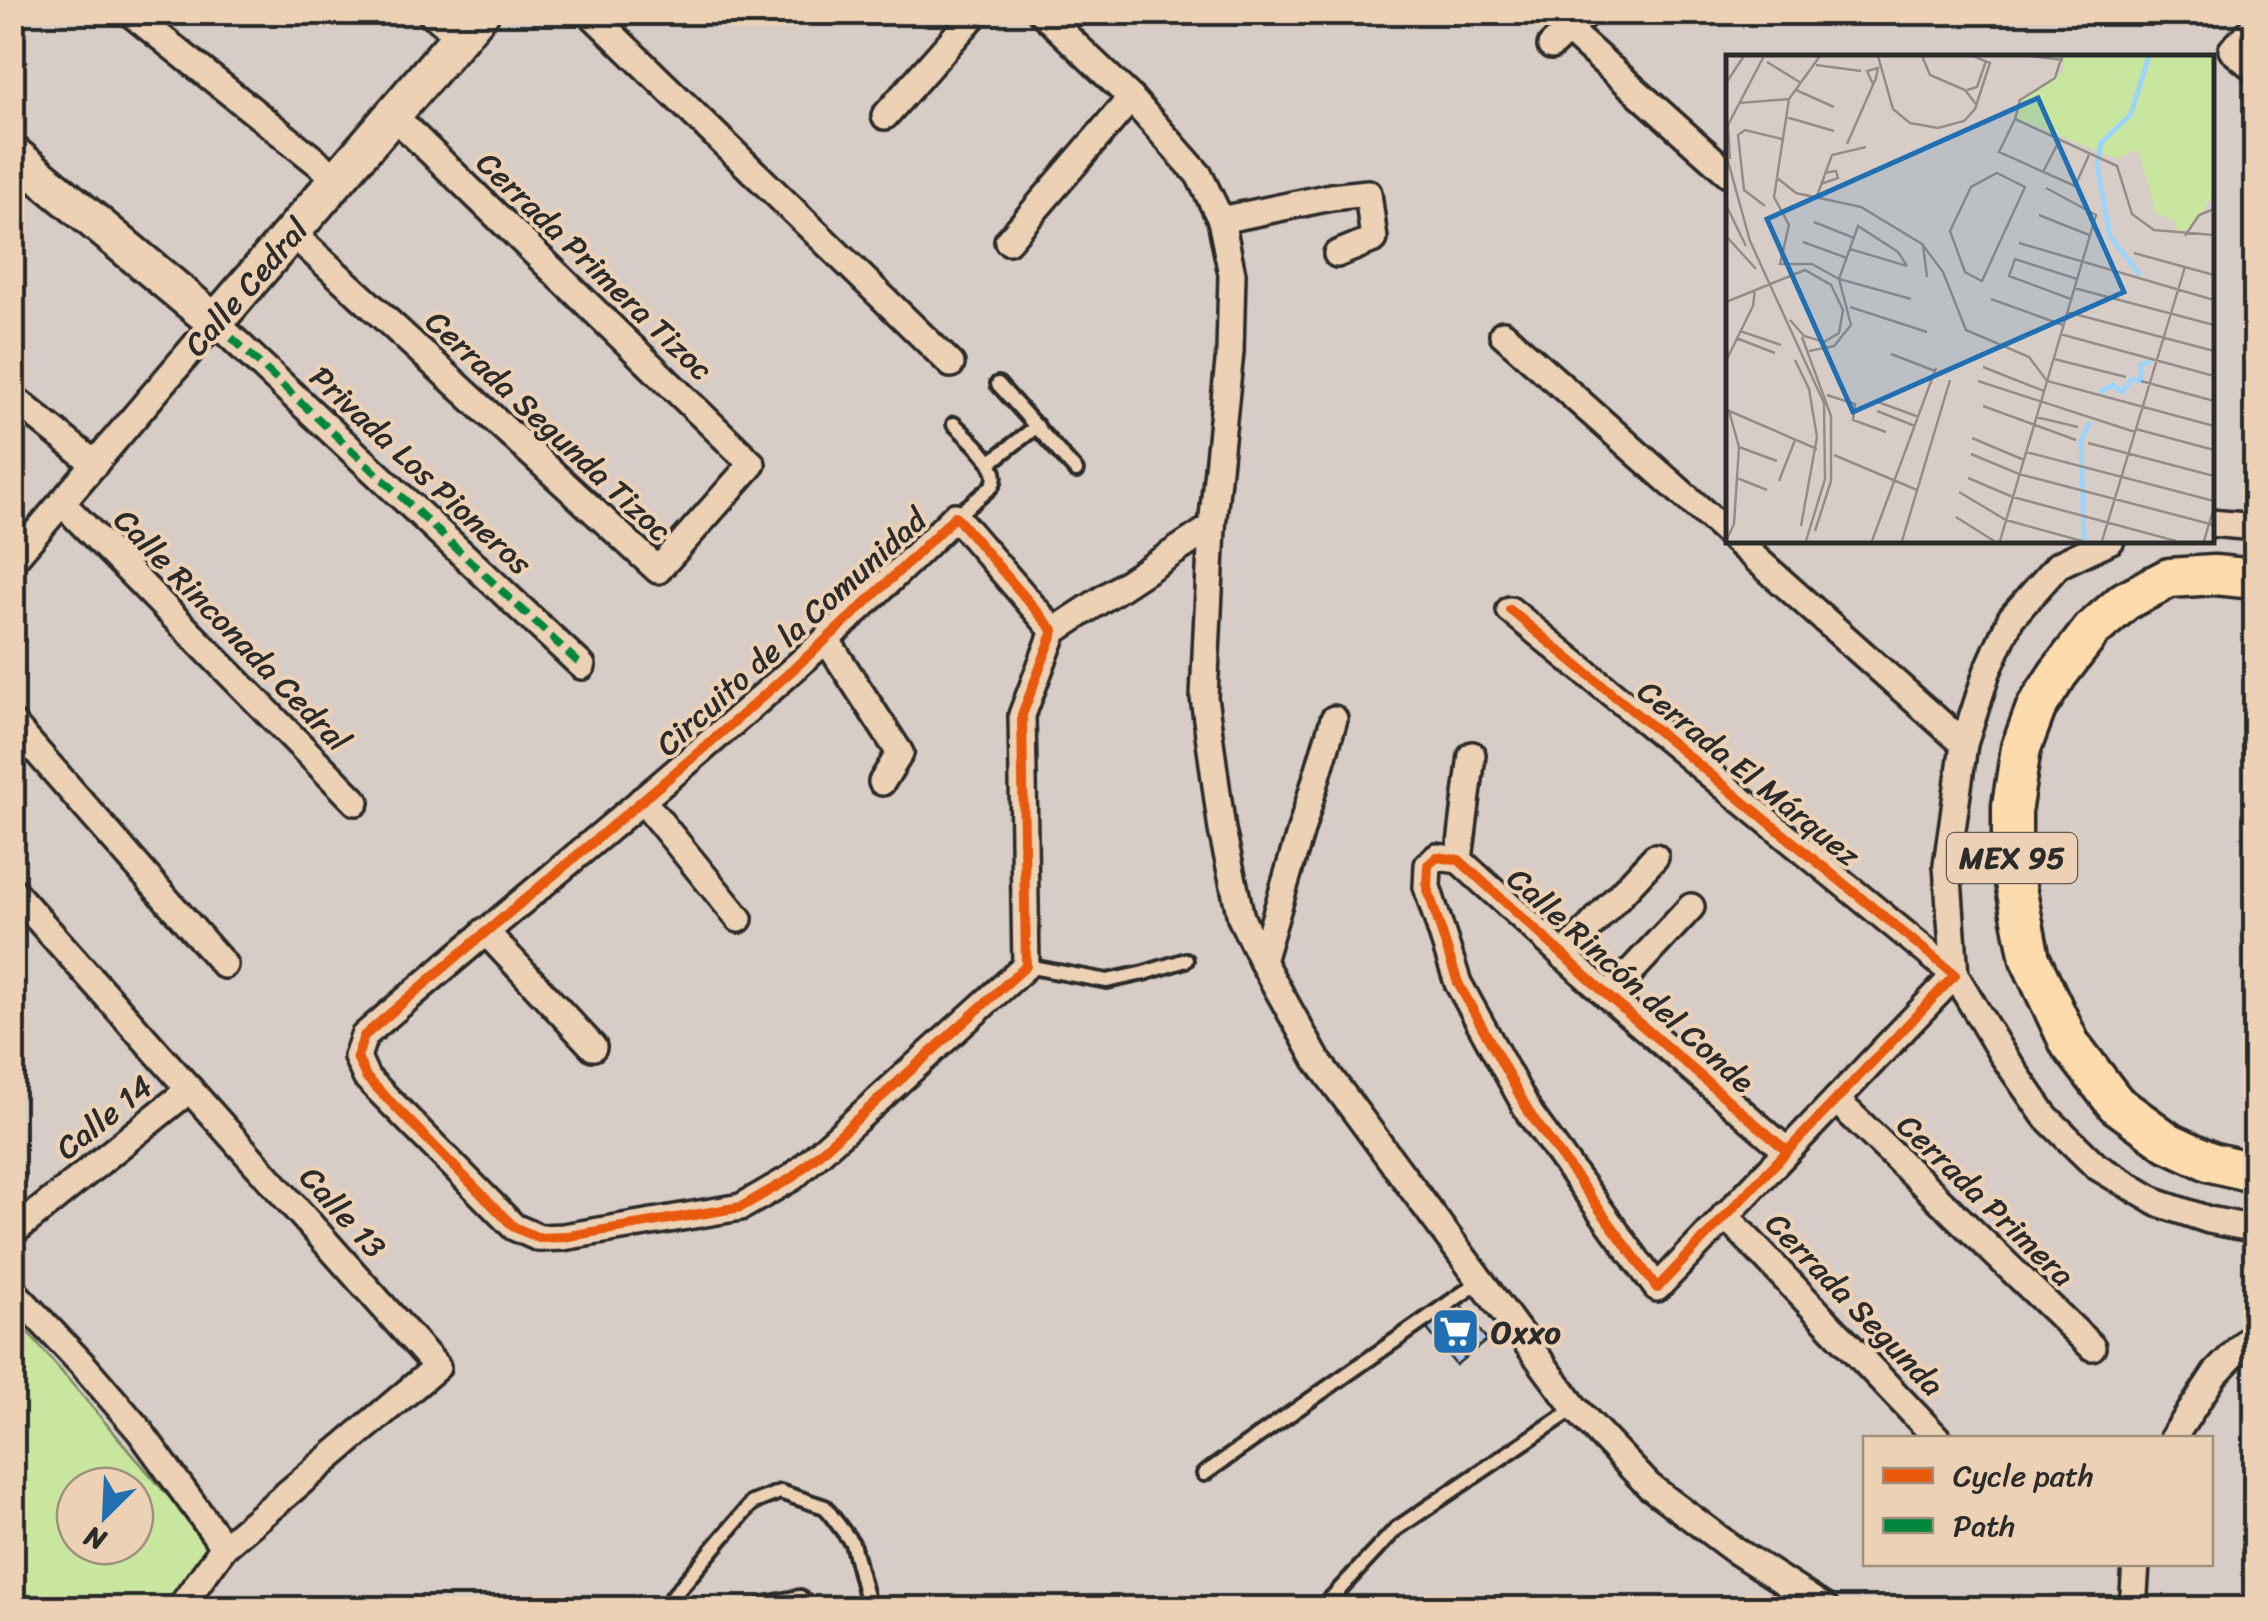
<svg xmlns="http://www.w3.org/2000/svg" width="2268" height="1621" font-family="Sriracha,sans-serif">
<rect width="100%" height="100%" fill="#d8cdc6"/>
<filter id="ink" filterUnits="userSpaceOnUse"><feTurbulence type="fractalNoise" baseFrequency=".01" numOctaves="2"/><feDisplacementMap in="SourceGraphic" scale="20" xChannelSelector="R" yChannelSelector="G"/><feConvolveMatrix kernelMatrix="1 2 1 2 8 2 1 2 1" color-interpolation-filters="sRGB"/></filter>
<g filter="url(#ink)">
<!-- green -->
<path fill="#c9e69e" stroke="#7a8864" stroke-width="2.5" fill-rule="evenodd" d="M13,1315L211,1546L162,1608H13ZM75,1486H135V1546H75Z"/>
<!-- building -->
<path fill="#a8c3ef" stroke="#2b2b2b" stroke-width="2.5" d="M1458,1302L1487,1340L1456,1365L1423,1324Z"/>
<g fill="none" stroke-linecap="round" stroke-linejoin="round">
<defs>
<g id="lane">
<path d="M998,384L1076,471"/>
<path d="M954,424C966,436 1003,466 993,484C989,491 963,510 955,516"/>
<path d="M991,462L1037,426"/>
<path d="M1026,966L1107,981L1144,973L1186,960"/>
<path d="M1204,1474L1482,1280"/>
<path d="M663,1608L752,1503L780,1492L825,1507L852,1543L869,1608"/>
<path d="M759,1608L765,1604L800,1597L809,1608"/>
<path d="M1322,1608L1396,1529L1575,1408"/>
</g>
<g id="street">
<path d="M129,12L338,179"/>
<path d="M430,12L460,37"/>
<path d="M589,12L951,364"/>
<path d="M1041,12L1131,98L1199,175L1221,220L1232,274L1230,352L1212,527L1204,697L1222,830L1241,918L1262,961L1317,1060L1575,1408L1649,1486L1733,1549L1825,1608"/>
<path d="M2256,25L2232,50L2256,70"/>
<path d="M1569,31L1728,173"/>
<path d="M1551,46L1587,12"/>
<path d="M885,116L977,12"/>
<path d="M1221,220L1331,197L1368,193L1374,239L1337,254"/>
<path d="M292,233L658,570L752,464L393,115"/>
<path d="M1008,241L1131,98"/>
<path d="M1503,334L1728,534"/>
<path d="M12,397L95,464"/>
<path d="M63,504L356,802"/>
<path d="M955,516L1054,631L1022,715L1026,966L793,1177L741,1207L563,1237L539,1238L514,1227L366,1077L357,1057L364,1036C562,864 770,703 955,516Z"/>
<path d="M2210,523L2256,527"/>
<path d="M1735,540L1964,744"/>
<path d="M2111,540L2058,565L2011,618L1987,672L1964,744L1947,865L1955,975L2002,1054L2045,1116L2096,1166L2158,1203L2209,1220L2256,1229"/>
<path d="M12,561L215,322L582,666"/>
<path d="M1510,610L1955,975L1657,1288L1530,1114L1458,983L1427,887L1428,865L1437,857L1459,860L1608,996L1787,1151"/>
<path d="M1054,631L1212,527"/>
<path d="M826,639L900,753L882,782"/>
<path d="M12,723L224,965"/>
<path d="M642,800L739,919"/>
<path d="M1459,860L1472,755"/>
<path d="M12,893L14,892L437,1367L224,1547"/>
<path d="M485,931L593,1047"/>
<path d="M1563,956L1655,857"/>
<path d="M1262,961L1334,719"/>
<path d="M1608,996L1691,907"/>
<path d="M1836,1100L2092,1347"/>
<path d="M1725,1215L1937,1438"/>
<path d="M12,1233L190,1089"/>
<path d="M12,1290L84,1366L139,1430L224,1547L180,1608"/>
<path d="M2173,1438L2215,1374L2256,1331"/>
<path d="M2133,1608L2136,1564"/>
</g>
<path id="secondary" d="M12,153L215,322L481,12"/>
<path id="primary" d="M2256,579L2214,575L2169,578L2125,601L2092,630L2058,674L2036,708L2021,748L2012,806V867L2030,959L2070,1044L2116,1104L2168,1142L2211,1162L2256,1173"/>
</defs>
<!-- lane casing -->
<use href="#lane" stroke="#2b2b2b" stroke-width="20"/>
<!-- street casing -->
<use href="#street" stroke="#2b2b2b" stroke-width="32"/>
<!-- secondary casing -->
<use href="#secondary" stroke="#2b2b2b" stroke-width="42"/>
<!-- primary casing -->
<use href="#primary" stroke="#2b2b2b" stroke-width="45"/>
<!-- lane -->
<use href="#lane" stroke="#edd1b4" stroke-width="12"/>
<!-- street -->
<use href="#street" stroke="#edd1b4" stroke-width="25"/>
<!-- secondary -->
<use href="#secondary" stroke="#edd1b4" stroke-width="35"/>
<!-- primary -->
<use href="#primary" stroke="#fedbac" stroke-width="38"/>
<!-- quiet -->
<path stroke="#00873e" stroke-width="8" stroke-dasharray="15 8" stroke-linecap="butt" d="M215,322L582,666"/>
<defs>
<g id="cycleway">
<path d="M955,516L1054,631L1022,715L1026,966L793,1177L741,1207L563,1237L539,1238L514,1227L366,1077L357,1057L364,1036C562,864 770,703 955,516Z"/>
<path d="M1510,610L1955,975L1657,1288L1530,1114L1458,983L1427,887L1428,865L1437,857L1459,860L1608,996L1787,1151"/>
</g>
</defs>
<!-- cycleway casing -->
<use href="#cycleway" stroke="#edd1b4" stroke-width="16"/>
<!-- cycleway -->
<use href="#cycleway" stroke="#e8590c" stroke-width="10"/>
</g>
</g>
<!-- icons -->
<defs>
<symbol id="supermarket-square" viewBox="-11 -11 22 22"><rect x="-9" y="-9" width="18" height="18" rx="4" fill="#1f6fb2" stroke="#edd1b4"/><path d="M-6-5.5h2.5l.6 2H6L4.5 2H-2.5L-4.4-4H-6ZM-1.5 3.2a1.3 1.3 0 1 0 .1 0ZM3 3.2a1.3 1.3 0 1 0 .1 0Z" fill="#fff"/></symbol>
</defs>
<g fill-rule="evenodd">
<use href="#supermarket-square" x="1428" y="1304" width="55" height="55"/>
</g>
<g text-anchor="middle" stroke-width="8" stroke-linejoin="round" paint-order="stroke">
<!-- shield labels -->
<rect fill="#edd1b4" stroke="#655d54" stroke-width="2.5" x="1947" y="833" width="130" height="50" rx="8"/>
<g font-size="30" font-weight="bold" fill="#2b2b2b">
<text x="2012" y="868">MEX 95</text>
</g>
<!-- street labels -->
<g font-size="32" fill="#2b2b2b" stroke="#edd1b4">
<text transform="translate(595 266) rotate(44)" y="11">Cerrada Primera Tizoc</text>
<text transform="translate(246 287) rotate(-49)" y="11">Calle Cedral</text>
<text transform="translate(549 426) rotate(43)" y="11">Cerrada Segunda Tizoc</text>
<text transform="translate(421 470) rotate(43)" y="11">Privada Los Pioneros</text>
<text transform="translate(232 630) rotate(46)" y="11">Calle Rinconada Cedral</text>
<text transform="translate(791 632) rotate(-42)" y="11">Circuito de la Comunidad</text>
<text transform="translate(1749 773) rotate(39)" y="11">Cerrada El Márquez</text>
<text transform="translate(1631 980) rotate(42)" y="11">Calle Rincón del Conde</text>
<text transform="translate(104 1117) rotate(-39)" y="11">Calle 14</text>
<text transform="translate(1986 1200) rotate(44)" y="11">Cerrada Primera</text>
<text transform="translate(343 1212) rotate(48)" y="11">Calle 13</text>
<text transform="translate(1855 1304) rotate(46)" y="11">Cerrada Segunda</text>
</g>
<!-- poi labels -->
<g font-size="32" font-weight="bold" fill="#2b2b2b" stroke="#edd1b4" text-anchor="start">
<text x="1491" y="1343">Oxxo</text>
</g>
</g>
<!-- overview -->
<g transform="translate(1726 55)">
<rect width="488" height="488" fill="#d8cdc6"/>
<path d="M338,1H487L488,137L467,172L452,177L448,166L430,158L412,94L391,104L291,63L295,46L338,15Z" fill="#c9e69e"/>
<path fill="none" stroke="#9cd4fb" stroke-width="5" d="M414,220L384,181L371,110L375,88L405,59L423,1M373,337L387,330L396,337L406,324L415,326V310L425,306M358,485L355,385L364,367"/>
<path fill="none" stroke="#938c88" stroke-width="2.5" d="M152,1L167,54L184,68L212,73L238,66L249,54L264,8L247,1M196,1L204,20L239,35L250,49M303,1L337,5M336,1L329,23L294,45L289,64L391,111L406,159L428,175L488,180M41,7L75,28M90,10L135,16M0,28L18,1M70,35L108,52M241,35L251,32L260,6M13,48L63,44M60,62L108,76M289,64L273,97L349,131L363,100M121,89L150,23L152,13L141,16L147,29M0,99L24,186L98,348L99,424L80,486M4,104L2,70L38,1M317,117L333,86M271,118L299,132L256,226L239,217L224,176L245,132ZM50,122L70,138L135,152L196,189L217,217L240,275L303,302L321,326L488,371M95,129L112,123L110,116L98,118M91,141L106,100L140,92M0,150L20,191M39,151L18,135L12,80L19,75L56,84M313,160L363,180M88,167L128,183M0,181L30,214M459,181L473,160L488,154M77,187L121,203M293,188L488,245M197,190L201,222M124,194L181,211M408,198L488,220M181,211L172,197L132,171L113,224L185,244M348,233L488,270M265,244L337,270M345,244L283,221L289,204L351,224M0,247L79,215L105,230L117,255L113,278L98,287L78,281L64,265M124,252L201,277M341,257L488,296M14,276L55,290M334,279L488,321M76,282L105,361V426L89,476M10,283L49,298M83,296L108,291L125,270L113,224L86,209H54L63,170L48,142L63,44L94,1M165,299L209,316M328,304L400,322M69,305L83,334L91,382L75,471M0,306L27,251L29,234M257,312L318,336M252,326L409,377M415,326L488,346M101,340L129,349L127,365L160,377M152,347L193,362M257,351L350,385M1,355L91,394M151,356L189,371M310,362L352,372M410,374L488,395M246,383L298,405M362,388L488,421M13,392L51,406M300,397L488,446M245,399L293,419L488,470M108,400L191,435M11,423L41,435M242,423L287,442L450,486M53,426L69,385M233,437L280,465L356,486M230,462L268,486M0,486L8,469L13,392L3,356M146,486L210,313M176,486L224,325M274,486L370,160L320,133M376,486L459,212M478,486L488,452"/>
<path fill="#1f6fb2" fill-opacity="0.15" stroke="#1f6fb2" stroke-width="5" d="M312,43L398,237L127,357L41,164Z"/>
<rect width="488" height="488" fill="none" stroke="#2b2b2b" stroke-width="5"/>
</g>
<!-- margin -->
<rect width="2268" height="1621" fill="none" stroke="#edd1b4" stroke-width="50"/>
<rect x="25" y="25" width="2218" height="1571" fill="none" stroke="#2b2b2b" stroke-width="4" filter="url(#ink)"/>
<!-- legend -->
<rect x="1863" y="1436" width="350" height="130" fill="#edd1b4" stroke="#9f8f7d" stroke-width="2.5"/>
<rect x="1883" y="1468" width="50" height="15" fill="#e8590c" stroke="#9f8f7d" stroke-width="2.5"/>
<text x="1953" y="1486" font-size="30" fill="#2b2b2b">Cycle path</text>
<rect x="1883" y="1518" width="50" height="15" fill="#00873e" stroke="#9f8f7d" stroke-width="2.5"/>
<text x="1953" y="1536" font-size="30" fill="#2b2b2b">Path</text>
<!-- north arrow -->
<g transform="translate(105 1516) rotate(204)"><circle r="48" fill="#edd1b4" stroke="#9f8f7d" stroke-width="2.5"/>
<path d="M0-8L18 38L0 25L-18 38Z" fill="#1f6fb2"/>
<text y="-15" font-size="28" font-weight="bold" text-anchor="middle" fill="#2b2b2b">N</text>
</g>
</svg>
